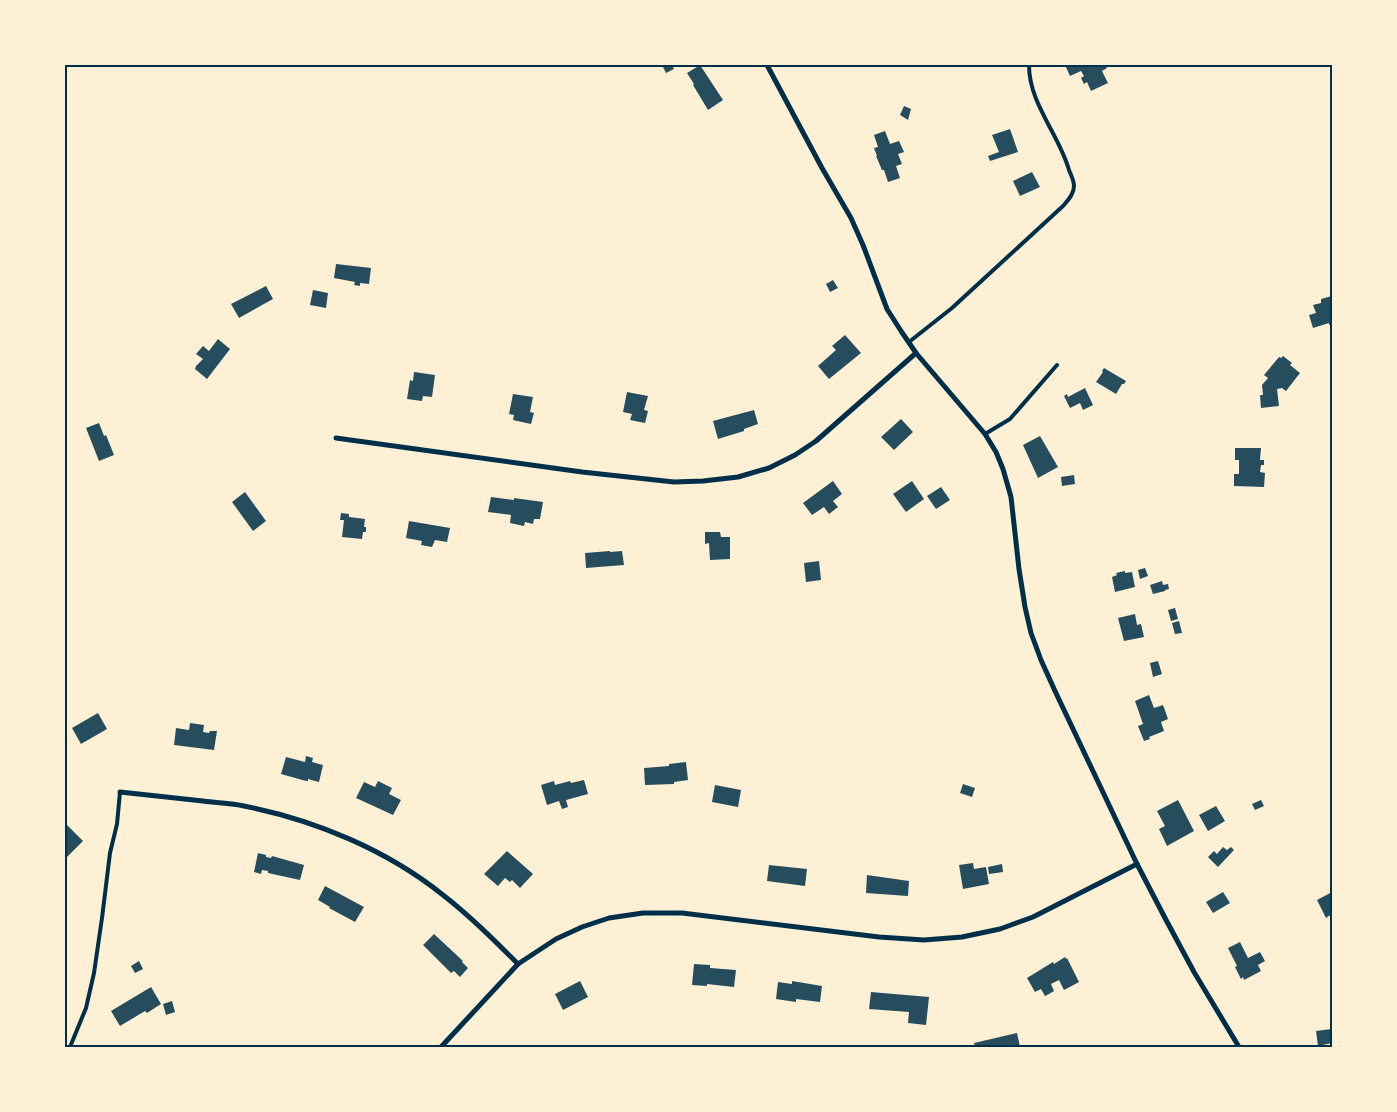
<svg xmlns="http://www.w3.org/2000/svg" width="1397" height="1112" font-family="Rubik,sans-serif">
<rect width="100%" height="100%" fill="#fdf0d5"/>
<!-- building -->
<g fill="#264d5e">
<path d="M662,65H672L674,69L666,73Z"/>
<path d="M700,65L723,100L708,110L693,85L694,84L687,73Z"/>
<path d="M1065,65H1106L1107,68L1102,71L1108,83L1091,91L1087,82L1084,84L1081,78L1084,76L1081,71L1070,76Z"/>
<path d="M904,106L911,109L908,120L900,115Z"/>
<path d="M1010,129L1018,152L990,161L988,156L999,152L992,135Z"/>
<path d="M885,131L890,144L899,141L904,152L898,154L902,164L896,166L900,178L888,182L884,170H882L876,156H877L874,148L878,147L874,135Z"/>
<path d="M1032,172L1040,187L1020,196L1013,181Z"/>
<path d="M336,264L371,268L369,284L360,283V286L354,285L355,282L334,278Z"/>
<path d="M833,280L838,288L830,292L826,284Z"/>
<path d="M266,286L273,299L239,318L231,304Z"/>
<path d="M313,290L328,293L326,308L310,305Z"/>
<path d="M1332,296V324L1329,325V323L1313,328L1309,315L1316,313L1313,305L1321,303V299Z"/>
<path d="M845,335L861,353L829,379L818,366L836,350L832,346Z"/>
<path d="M218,339L230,349L207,379L195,369L196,366L203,359L196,354L203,346L209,351Z"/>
<path d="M1283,356L1292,363L1290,365L1300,373L1286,391L1282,388L1277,389L1279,406L1261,408L1260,395H1263L1262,385L1268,378L1264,375L1279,357L1281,358Z"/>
<path d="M1104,368L1126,381L1124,384H1122L1116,394L1096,382L1103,372L1102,371Z"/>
<path d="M414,372L435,375L432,397L423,396L422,401L407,399L410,380L413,381Z"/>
<path d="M1085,388L1093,405L1083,410L1080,403L1070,408L1064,396L1067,394L1068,397Z"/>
<path d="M627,392L648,396L644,410L648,411L645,423L630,420L632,414L623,412Z"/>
<path d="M513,394L533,397L530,412L534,413L531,424L513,420L514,415L509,414Z"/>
<path d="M754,410L758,424L744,429V431L718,439L713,421Z"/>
<path d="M901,419L913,432L894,450L881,437Z"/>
<path d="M99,423L104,436L106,435L114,455L99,461L86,428Z"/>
<path d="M1040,436L1058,467L1038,478L1023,445Z"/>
<path d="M1235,448H1261L1260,460H1264V465H1261L1260,472L1265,473L1264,487L1234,486V474H1239V460H1235Z"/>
<path d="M1074,475L1075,484L1062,486L1061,477Z"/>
<path d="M833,481L842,494L833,501L838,507L829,514L824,507L812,515L803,503Z"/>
<path d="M912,481L924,499L906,512L893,494Z"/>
<path d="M941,487L950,500L936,509L927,496Z"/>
<path d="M245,492L266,521L253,531L232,502Z"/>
<path d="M491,497L514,500V498L543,502L540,519H534L533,524L525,522L524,526L510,523L511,515L488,512Z"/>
<path d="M341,513L349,514V517L365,519L364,527H366V532H363L362,539L342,537L344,520H340Z"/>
<path d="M409,521L450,528L447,542L435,540L432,547L421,545L422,541L406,538Z"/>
<path d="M705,532H720L721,537H730V559L710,560L709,543L705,544Z"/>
<path d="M610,551V552L622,551L624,565L586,568L585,553Z"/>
<path d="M819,561L821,580L806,582L804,563Z"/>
<path d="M1145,568L1148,576L1140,579L1138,570Z"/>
<path d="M1125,571V573L1132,572L1135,587L1115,592L1112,577L1117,575L1116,573Z"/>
<path d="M1162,581L1163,585L1168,584L1169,589L1165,590V591L1153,594L1150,585Z"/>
<path d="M1175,608L1178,619L1171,621L1168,610Z"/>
<path d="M1135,614L1137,625L1141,624L1144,637L1124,641L1118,618Z"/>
<path d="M1179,621L1182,633L1175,634L1172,623Z"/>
<path d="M1158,661L1162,674L1153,677L1150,663Z"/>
<path d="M1149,695L1154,708L1163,705L1168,719L1161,722L1164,731L1149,737L1150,739L1144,741L1138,726L1143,724L1135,701Z"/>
<path d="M98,713L107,729L81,744L72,728Z"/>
<path d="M190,723L204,725L203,732L209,733L210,731H217L214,750L174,745L176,728L189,730Z"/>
<path d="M306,756L313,758L312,762L323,765L319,782L308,779V781H306L281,774L286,757L305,762Z"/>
<path d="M686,762L688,780L674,782V784L645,785L644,768L669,766V764Z"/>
<path d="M584,780L588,794L566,800L568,807L562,809L559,801L547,805L541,785L554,781L555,785L570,781L571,783Z"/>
<path d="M378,781L392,788L389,794L401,800L393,815L356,798L364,782L375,787Z"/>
<path d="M963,784L975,788L972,797L960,793Z"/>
<path d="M715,785L741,790L738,807L712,802Z"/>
<path d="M1178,800L1194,831L1167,846L1159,829L1165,826L1157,811Z"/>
<path d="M1261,800L1264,806L1255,810L1252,804Z"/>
<path d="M1216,806L1225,821L1208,831L1199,815Z"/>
<path d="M65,823L83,841L65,859Z"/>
<path d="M1223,847L1227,850L1231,847L1234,850L1218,867L1208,857L1214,851L1217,854Z"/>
<path d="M507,851L533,874L520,888L512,880L510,882L505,878L498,886L484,874Z"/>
<path d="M258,853L266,855V857L271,858L272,856L304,865L300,880L268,873V871L262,870L261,874L254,872Z"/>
<path d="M973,863L974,869L986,867L989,884L963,889L959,865Z"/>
<path d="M1002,864L1003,872L989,874L988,867Z"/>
<path d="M769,865L807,869L805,886L767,881Z"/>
<path d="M867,875L909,881L908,896L866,893Z"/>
<path d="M325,886L364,907L355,922L329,908L330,907L318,900Z"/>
<path d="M1223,892L1230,903L1213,913L1206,902Z"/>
<path d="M1332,892V914L1326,918L1317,900Z"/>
<path d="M434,934L463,961L462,962L468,968L460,977L454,971L451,973L423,945Z"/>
<path d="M1240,942L1248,958L1260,952L1265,961L1258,965L1261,971L1244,980L1243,977L1241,979L1235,967L1237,966L1228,948Z"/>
<path d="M1065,957L1066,959L1067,958L1079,982L1064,990L1059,980L1051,984L1054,991L1049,994L1045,996L1041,989L1035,992L1027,978L1053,962L1054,964Z"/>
<path d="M139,961L143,969L135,973L131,966Z"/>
<path d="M694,964L710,965V968L736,970L734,987L707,984V986L692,985Z"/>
<path d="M580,981L588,997L563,1010L555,994Z"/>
<path d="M792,981L822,986L820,1002L796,999V1002L776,999L778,982L792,984Z"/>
<path d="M151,987L161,1004L147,1013L145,1011L120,1026L111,1011Z"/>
<path d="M871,992L929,997L926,1025L908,1023L909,1012L869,1009Z"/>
<path d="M172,1001L175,1012L166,1015L163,1004Z"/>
<path d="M1331,1029L1332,1043L1318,1046L1316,1031Z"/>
<path d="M1017,1033L1020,1047H975L974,1043Z"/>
</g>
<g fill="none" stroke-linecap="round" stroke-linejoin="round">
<!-- service -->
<g stroke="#003049" stroke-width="4">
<path d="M909,342L952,308L1063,206C1068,200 1074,194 1074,186C1074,181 1071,175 1069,170C1059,134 1029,104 1029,65"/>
<path d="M985,434L1010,419L1057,365"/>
<path d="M70,1047L86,1008L94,973L102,918L110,853L117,824L120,792"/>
</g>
<!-- minor -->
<g stroke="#003049" stroke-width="5">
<path d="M767,65L822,168L851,218L863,245L887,309L901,331L916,353L985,434L996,452L1003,469L1011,497L1019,569L1025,607L1031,633L1041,660L1055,691L1137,864L1165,918L1194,972L1239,1047"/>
<path d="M336,438L582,472L674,482L703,481L738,477L769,468L795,455L816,441L916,353"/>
<path d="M120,792C148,795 176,798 203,801C217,803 231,803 244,806C315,820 387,850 443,895C470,916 494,940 518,964"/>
<path d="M441,1047L518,964L556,939L582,927L609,918L643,913H682L879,937L924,940L962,937L1000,929L1033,917L1137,864"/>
</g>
</g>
<!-- border -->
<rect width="1397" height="1112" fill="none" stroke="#fdf0d5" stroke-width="132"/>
<rect x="66" y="66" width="1265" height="980" fill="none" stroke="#003049" stroke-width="2"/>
</svg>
